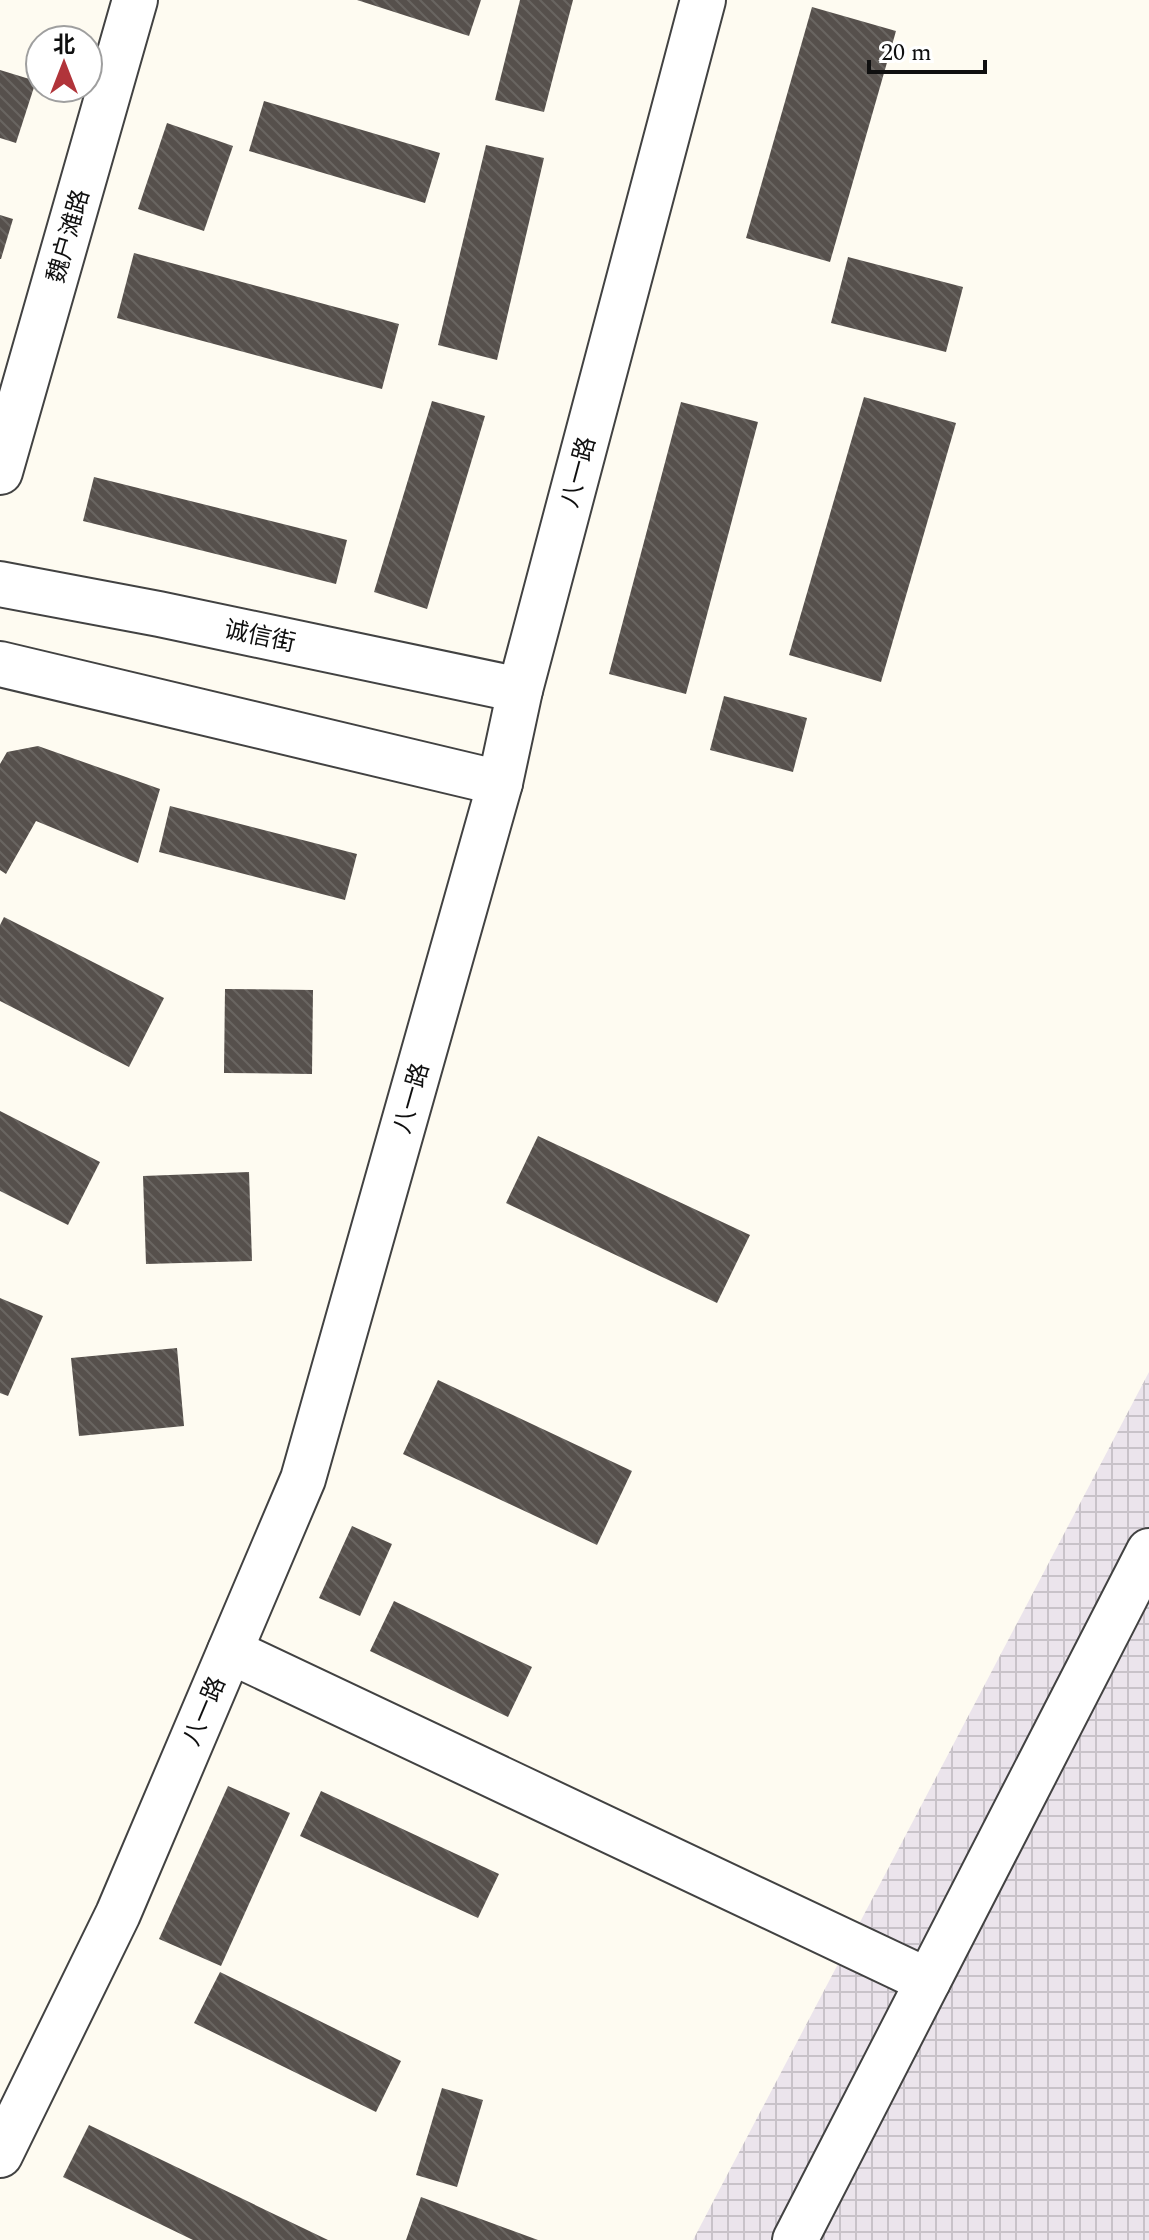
<svg xmlns="http://www.w3.org/2000/svg" width="1149" height="2240" font-family="Spectral,'Noto Sans SC',serif">
<defs>
<pattern id="industrial-grid" width="8" height="8" patternUnits="userSpaceOnUse" patternTransform="scale(2)"><rect width="8" height="8" fill="#ebe4ec"/><path d="M0 4h8M4 0v8" fill="none" stroke="#c8c2c9"/></pattern>
<pattern id="building-back-hatch" width="6" height="6" patternUnits="userSpaceOnUse" patternTransform="scale(2)"><rect width="6" height="6" fill="#56504c"/><path d="M-1 5l2 2M0 0l6 6M5-1l2 2" fill="none" stroke="#696561"/></pattern>
</defs>
<rect width="100%" height="100%" fill="#fefbf1"/>
<!-- industrial -->
<path fill="url(#industrial-grid)" d="M1149,1372V2240H693Z"/>
<!-- building -->
<g fill="url(#building-back-hatch)">
<path d="M357,0H481L469,36Z"/>
<path d="M520,0H573L544,112L495,100Z"/>
<path d="M812,7L896,31L830,262L746,238Z"/>
<path d="M0,70L36,81L16,143L0,138Z"/>
<path d="M264,101L440,153L425,203L249,151Z"/>
<path d="M167,123L233,146L204,231L138,209Z"/>
<path d="M486,145L544,158L497,360L438,345Z"/>
<path d="M0,215L13,219L1,259H0Z"/>
<path d="M134,253L399,324L382,389L117,318Z"/>
<path d="M848,257L963,287L946,352L831,323Z"/>
<path d="M864,397L956,423L881,682L789,655Z"/>
<path d="M432,401L485,416L427,609L374,592Z"/>
<path d="M681,402L758,422L686,694L609,674Z"/>
<path d="M94,477L347,540L336,584L83,521Z"/>
<path d="M724,696L807,718L793,772L710,750Z"/>
<path d="M38,746L160,789L138,863L36,821L6,874L0,870V764L7,752Z"/>
<path d="M170,806L357,854L345,900L159,852Z"/>
<path d="M4,917L164,998L129,1067L0,1001V925Z"/>
<path d="M225,989L313,990L312,1074L224,1073Z"/>
<path d="M0,1111L100,1162L68,1225L0,1191Z"/>
<path d="M538,1136L750,1235L717,1303L506,1203Z"/>
<path d="M249,1172L252,1261L146,1264L143,1176Z"/>
<path d="M0,1298L43,1316L8,1396L0,1393Z"/>
<path d="M177,1348L184,1426L79,1436L71,1358Z"/>
<path d="M438,1380L632,1471L597,1545L403,1454Z"/>
<path d="M352,1526L392,1544L360,1616L319,1598Z"/>
<path d="M394,1601L532,1667L508,1717L370,1651Z"/>
<path d="M228,1786L290,1813L221,1966L159,1939Z"/>
<path d="M321,1791L499,1874L478,1918L300,1836Z"/>
<path d="M220,1972L401,2061L376,2112L194,2023Z"/>
<path d="M442,2088L483,2100L457,2187L416,2175Z"/>
<path d="M89,2125L328,2240H193L63,2177Z"/>
<path d="M421,2197L538,2240H406Z"/>
</g>
<g fill="none" stroke-linecap="round" stroke-linejoin="round">
<defs>
<g id="minor">
<path d="M0,472L135,0"/>
<path d="M0,584L159,614L520,690"/>
<path d="M0,664L500,783"/>
<path d="M230,1651L928,1981"/>
<path d="M0,2155L118,1914L303,1479L500,783L520,690L703,0"/>
<path d="M795,2240L1149,1551"/>
</g>
</defs>
<!-- minor casing -->
<use href="#minor" stroke="#424242" stroke-width="48"/>
<!-- minor -->
<use href="#minor" stroke="#fff" stroke-width="44"/>
</g>
<g text-anchor="middle" stroke-width="8" stroke-linejoin="round" paint-order="stroke">
<!-- street labels -->
<g font-size="24" fill="#0f0f0f" stroke="#fff">
<text transform="translate(68 236) rotate(-74)" y="8">魏户滩路</text>
<text transform="translate(578 472) rotate(-75)" y="8">八一路</text>
<text transform="translate(260 636) rotate(12)" y="8">诚信街</text>
<text transform="translate(411 1098) rotate(-74)" y="8">八一路</text>
<text transform="translate(204 1711) rotate(-67)" y="8">八一路</text>
</g>
</g>
<!-- north arrow -->
<g transform="translate(64 64)"><circle r="38" fill="#ffffff" stroke="#9f9f9f" stroke-width="2"/>
<path d="M0-6L14 30L0 20L-14 30Z" fill="#b1343a"/>
<text y="-12" font-size="22" font-weight="bold" text-anchor="middle" fill="#0f0f0f">北</text>
</g>
<!-- scale -->
<path d="M869 60v12h116v-12" fill="none" stroke="#0f0f0f" stroke-width="4"/>
<text x="881" y="60" font-size="24" fill="#0f0f0f" stroke="#ffffff" stroke-width="6" paint-order="stroke">20 m</text>
</svg>
